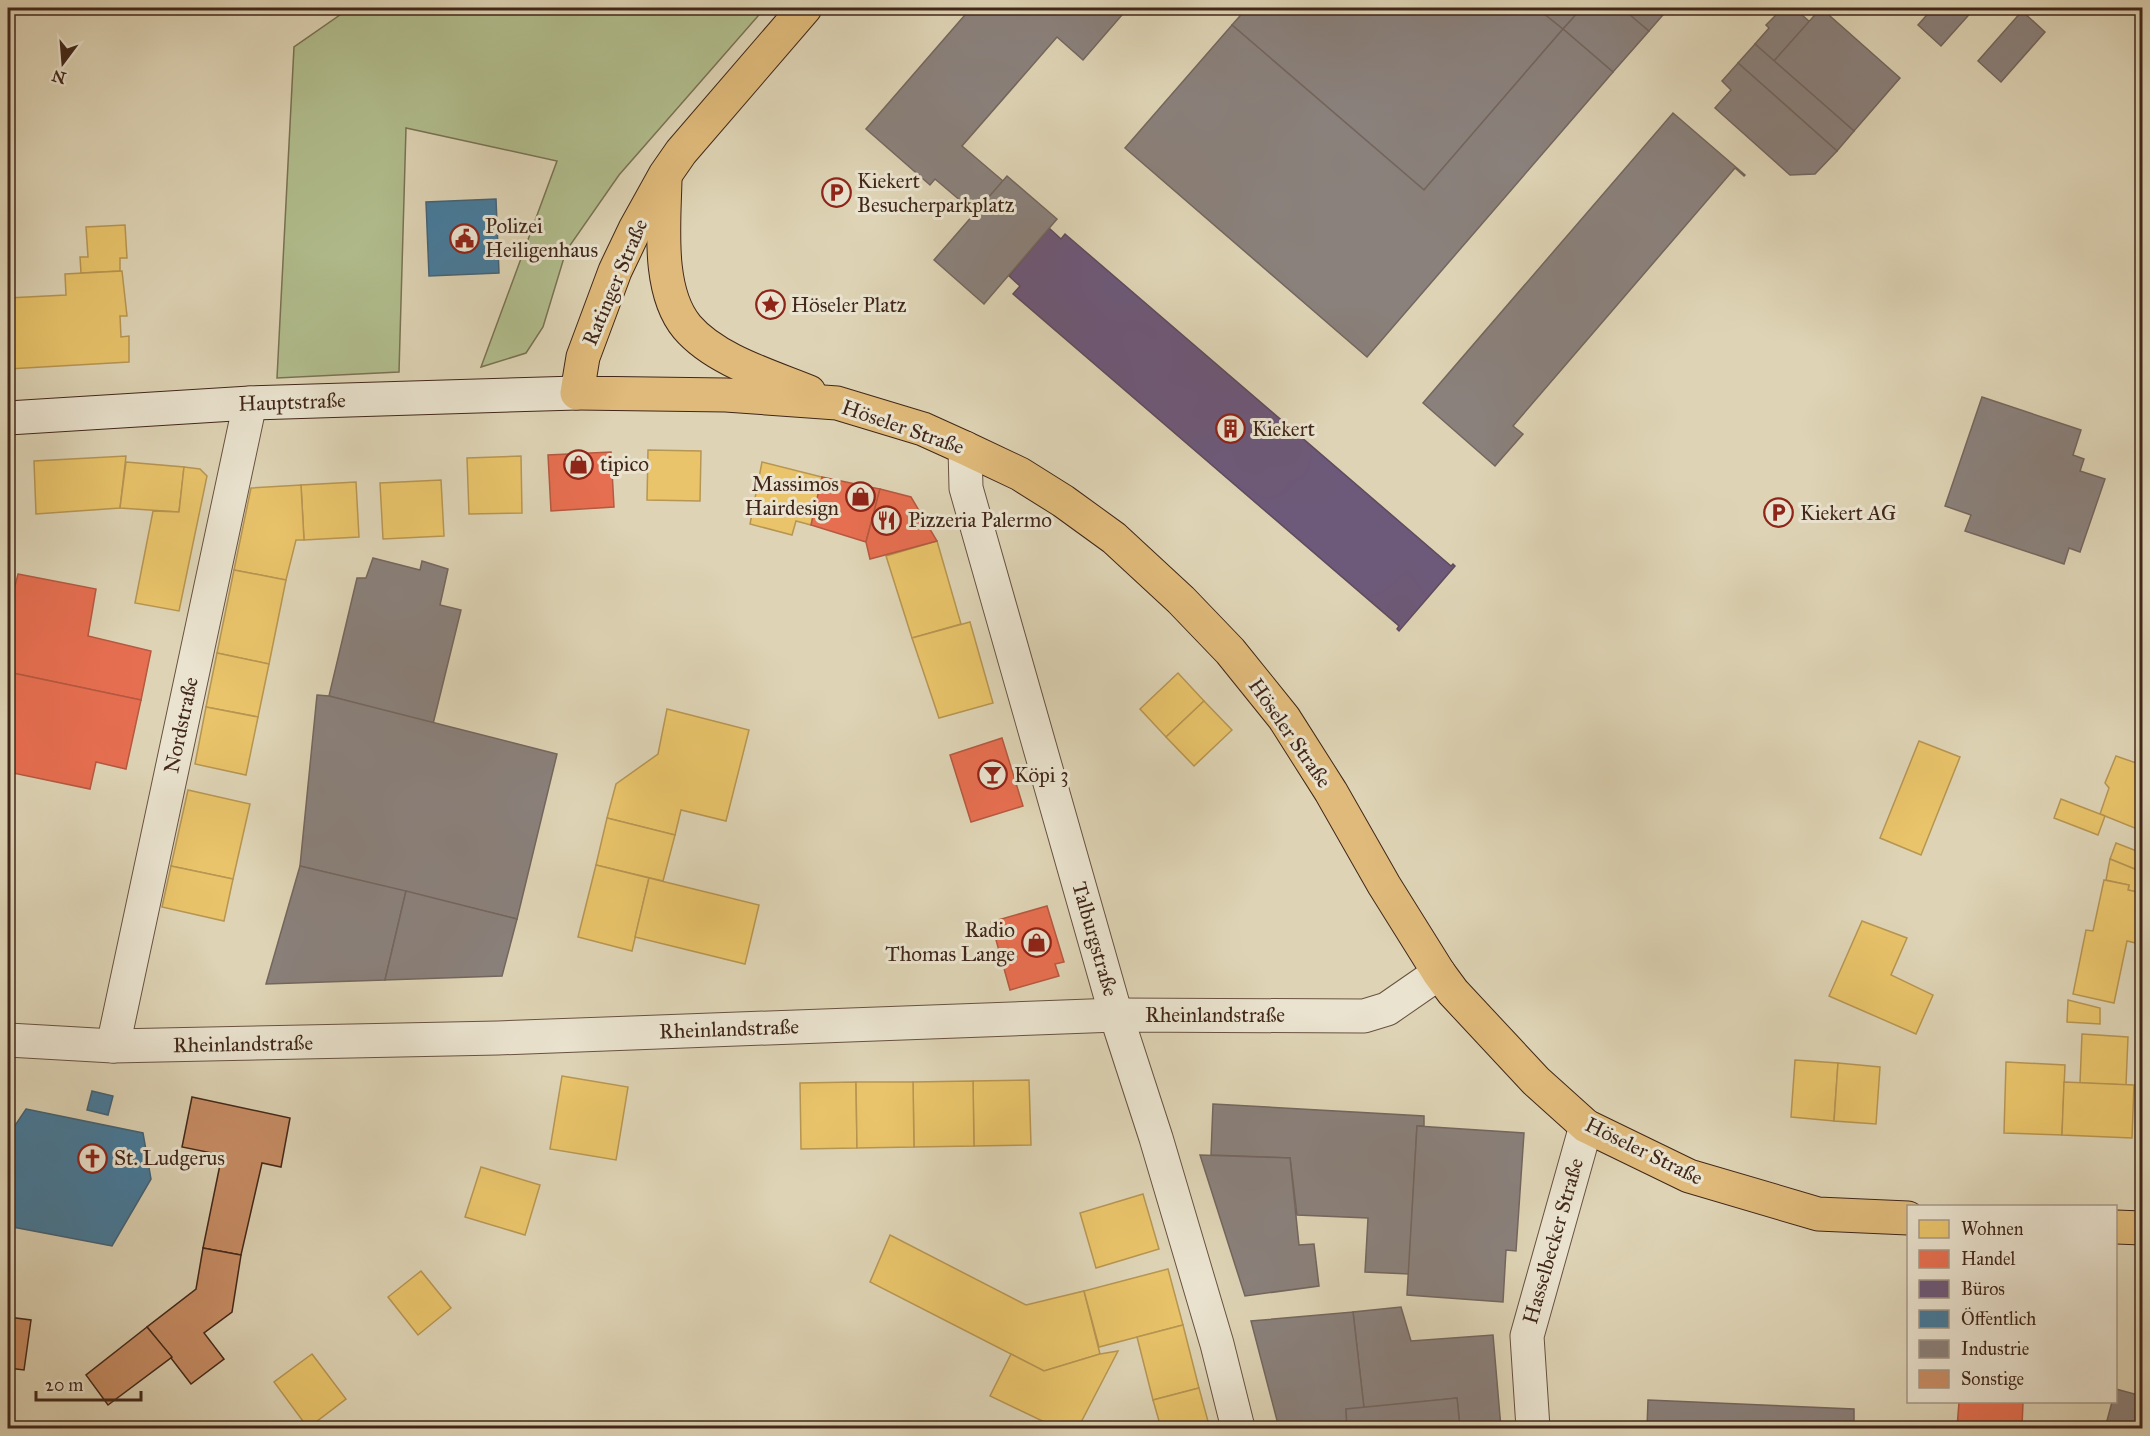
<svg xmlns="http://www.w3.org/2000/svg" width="2150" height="1436" font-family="'IM FELL Great Primer',serif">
<rect width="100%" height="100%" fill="#ded4b5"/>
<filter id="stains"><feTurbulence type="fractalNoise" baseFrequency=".00333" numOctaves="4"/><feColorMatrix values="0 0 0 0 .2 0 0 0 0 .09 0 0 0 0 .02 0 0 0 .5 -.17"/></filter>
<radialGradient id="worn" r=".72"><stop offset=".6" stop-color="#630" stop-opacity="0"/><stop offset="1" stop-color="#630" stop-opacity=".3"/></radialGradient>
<!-- green -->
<path fill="#b1bd8d" stroke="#797253" stroke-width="1.5" d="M350,8H765L619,175L566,251L543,327L526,353L481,367L557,161L406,128L399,372L277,378L294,47Z"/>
<!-- homes -->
<g fill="#e9c46a" stroke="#b79552" stroke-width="1.5">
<path d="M125,225L127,258H120V271L81,273L80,257H88L86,227Z"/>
<path d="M122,271L127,316H120L121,337L129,336V362L8,369V298L66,295L65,274Z"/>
<path d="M648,450L701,451L700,501L647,500Z"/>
<path d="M126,456L120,508L36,514L34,461Z"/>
<path d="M521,456L522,513L469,514L467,458Z"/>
<path d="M126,462L184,467L179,512L120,508Z"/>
<path d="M762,462L822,477L811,525L796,521L792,535L750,524Z"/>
<path d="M184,467L200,469L207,476L179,611L135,603L153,511L179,512Z"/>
<path d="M441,480L444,536L383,539L380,483Z"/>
<path d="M356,482L359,537L304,540L301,485Z"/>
<path d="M301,485L304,540H296L286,580L234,570L251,488Z"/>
<path d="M937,541L961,624L912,638L886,556Z"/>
<path d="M234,570L286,580L269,664L217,653Z"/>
<path d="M970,622L993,703L939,718L912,638Z"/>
<path d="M217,653L269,664L258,717L206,707Z"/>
<path d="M1178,673L1204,701L1166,737L1140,709Z"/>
<path d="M1204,701L1232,730L1194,766L1166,737Z"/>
<path d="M206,707L258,717L246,775L195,764Z"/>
<path d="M667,709L749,730L726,821L681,810L675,835L607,818L616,784L658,754Z"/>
<path d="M1919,741L1960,757L1921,855L1880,838Z"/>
<path d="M2116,756L2142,765V831L2100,814L2109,788L2105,783Z"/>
<path d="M188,790L250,804L233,879L171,866Z"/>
<path d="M2061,799L2105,816L2098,835L2054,818Z"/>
<path d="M607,818L675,835L663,881L596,865Z"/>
<path d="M2116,843L2142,853V872L2110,859Z"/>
<path d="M2110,859L2142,872V893L2128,890L2129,885L2106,880Z"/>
<path d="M596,865L649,878L632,951L578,937Z"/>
<path d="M171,866L233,879L224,921L162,907Z"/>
<path d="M649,878L759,905L745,964L635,937Z"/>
<path d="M2104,880L2129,885L2128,890L2142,893V932L2140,944L2127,941L2114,1003L2073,994L2086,930L2093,931Z"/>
<path d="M1862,921L1907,938L1891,975L1933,995L1916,1034L1829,996Z"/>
<path d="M2068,1000L2100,1008V1024L2067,1022Z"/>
<path d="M2082,1034L2128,1037L2126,1085L2080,1083Z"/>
<path d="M1795,1060L1838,1063L1834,1121L1791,1117Z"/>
<path d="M2006,1062L2065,1065L2062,1135L2004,1133Z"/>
<path d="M1838,1063L1880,1067L1876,1124L1834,1121Z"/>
<path d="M562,1076L628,1087L616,1160L550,1149Z"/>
<path d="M1029,1080L1031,1145L974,1146L973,1081Z"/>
<path d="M973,1081L974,1146L914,1147L913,1082Z"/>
<path d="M856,1082L857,1148L801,1149L800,1083Z"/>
<path d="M856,1082H913L914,1147L857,1148Z"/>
<path d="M2064,1082L2134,1085L2132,1138L2062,1135Z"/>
<path d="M481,1167L540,1185L525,1235L465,1217Z"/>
<path d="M1143,1194L1159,1249L1096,1268L1080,1213Z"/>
<path d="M890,1235L1026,1305L1084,1291L1100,1354L1044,1371L870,1282Z"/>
<path d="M1168,1269L1183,1325L1099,1347L1084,1291Z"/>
<path d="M421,1271L451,1308L418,1335L388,1297Z"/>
<path d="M1183,1325L1199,1388L1153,1400L1137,1337Z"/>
<path d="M1118,1351L1078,1428H1057L990,1396L1011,1354L1044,1371L1100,1354Z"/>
<path d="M312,1354L346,1399L308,1428L274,1382Z"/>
<path d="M1199,1388L1209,1425L1197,1428H1161L1153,1400Z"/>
</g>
<!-- shops -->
<g fill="#e76f51" stroke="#b55940" stroke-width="1.5">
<path d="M611,452L614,507L551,511L548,455Z"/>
<path d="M822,477L880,489L866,542L811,525Z"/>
<path d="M880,489L911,497L937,541L870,559L866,542Z"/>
<path d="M18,574L96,589L88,636L151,651L141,700L8,672V604L10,605Z"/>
<path d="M8,672L141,700L126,769L96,762L90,789L8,772Z"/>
<path d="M1002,738L1023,806L971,822L950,755Z"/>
<path d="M1047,906L1064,962L1055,964L1059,976L1010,990L991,922Z"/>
<path d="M1959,1402H2023L2022,1427L1957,1428Z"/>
</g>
<!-- offices -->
<path fill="#6d597a" stroke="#604a5d" stroke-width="1.5" d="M1049,228L1061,239L1065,234L1451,566L1453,564L1455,566L1399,631L1397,629L1399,626L1013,294L1020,286L1009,276Z"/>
<!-- public -->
<g fill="#457b9d" stroke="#446275" stroke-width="1.5">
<path d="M496,199L499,273L429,276L426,202Z"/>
<path d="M92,1091L113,1096L108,1115L87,1110Z"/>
<path d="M26,1109L143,1133L151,1179L112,1246L13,1227L8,1195V1136Z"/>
</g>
<!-- industry -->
<g fill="#8a817c" stroke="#74665e" stroke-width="1.5">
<path d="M971,8H1128L1083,60L1057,37L962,146L1003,181L975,213L935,179L930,185L866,129Z"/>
<path d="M1247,8H1537L1563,29L1424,190L1232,25Z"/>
<path d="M1537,8H1582L1563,29Z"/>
<path d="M1582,8H1622L1649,31L1613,72L1563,29Z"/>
<path d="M1622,8H1669L1649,31Z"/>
<path d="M1783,8H1794L1810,22L1774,61L1755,44L1769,28L1766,25Z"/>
<path d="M1821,8L1900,78L1854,131L1774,61Z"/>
<path d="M1933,8H1975L1941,46L1918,25Z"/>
<path d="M2022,11L2045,32L2001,82L1978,61Z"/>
<path d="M1232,25L1424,190L1563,29L1613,72L1367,357L1125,148Z"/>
<path d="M1755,44L1854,131L1837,151L1738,63Z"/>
<path d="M1738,63L1837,151L1815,174L1790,175L1715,108L1731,90L1722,81Z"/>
<path d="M1673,113L1745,175L1744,176L1735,168L1513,426L1523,434L1495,466L1423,403Z"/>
<path d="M1007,176L1057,219L984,304L934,260Z"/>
<path d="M1982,397L2081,430L2073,455L2084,459L2080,471L2105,479L2080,552L2069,548L2064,564L1965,531L1971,515L1945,506Z"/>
<path d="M373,558L420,570L422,561L448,569L440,605L461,610L433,724L329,696L357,578H366Z"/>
<path d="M317,695L329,696L557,754L517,919L300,866Z"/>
<path d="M300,866L406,891L385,980L266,984Z"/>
<path d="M406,891L517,919L502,976L385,980Z"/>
<path d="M1213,1104L1424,1116V1126H1417L1409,1274L1365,1272L1368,1218L1297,1215L1290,1158L1211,1155Z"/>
<path d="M1417,1126L1524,1133L1516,1251L1506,1250L1503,1302L1407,1295Z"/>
<path d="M1200,1155L1290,1158L1299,1245L1314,1244L1319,1286L1245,1296Z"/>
<path d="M1401,1307L1411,1341L1493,1335L1501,1428H1460L1457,1398L1364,1408L1353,1312Z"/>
<path d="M1353,1312L1364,1408L1346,1409L1347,1428H1279L1251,1321Z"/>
<path d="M2116,1389L2142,1396V1428H2105L2112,1402H2116Z"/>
<path d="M1457,1398L1460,1428H1347L1346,1409Z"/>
<path d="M1648,1400L1854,1409V1428H1647Z"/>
</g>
<!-- building -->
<g fill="#c98e66" stroke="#412719" stroke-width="1.5">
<path d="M192,1097L290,1118L281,1167L262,1163L241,1255L203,1248L222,1155L182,1147Z"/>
<path d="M203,1248L241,1255L232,1312L204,1333L224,1359L191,1384L147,1327L196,1289Z"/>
<path d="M8,1317L31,1320L24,1370L8,1368Z"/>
<path d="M147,1327L172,1357L108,1405L86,1375Z"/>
</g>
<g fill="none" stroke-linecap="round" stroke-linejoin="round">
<defs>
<g id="street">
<path d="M965,448L966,488L1116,1015L1156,1138L1217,1344L1238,1428"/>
<path d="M8,1040L113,1046L498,1038L1116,1015L1364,1016L1387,1009L1439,973"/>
<path d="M113,1046L250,403"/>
<path d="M1533,1428L1527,1336L1586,1126"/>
</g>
<path id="secondary" d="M8,418L250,403L577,393"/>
<g id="primary">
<path d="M805,8L681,152L665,175L635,229L615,271L583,357L577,393L726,395L837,403L923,429L965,448L1020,474L1063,501L1114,538L1181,600L1230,651L1284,718L1331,792L1384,885L1439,973L1453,992L1536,1081L1586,1126L1689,1176L1818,1214L1908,1218"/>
<path d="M665,180C664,225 657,291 687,327C715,360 770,376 809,392"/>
<path d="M2116,1227L2142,1228"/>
</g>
</defs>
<!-- street casing -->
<use href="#street" stroke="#685240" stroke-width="35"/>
<!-- secondary casing -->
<use href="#secondary" stroke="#412719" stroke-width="35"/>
<!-- primary casing -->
<use href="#primary" stroke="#412719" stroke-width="35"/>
<!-- street -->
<use href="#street" stroke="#eae3cf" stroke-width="33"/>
<!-- secondary -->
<use href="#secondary" stroke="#eae3cf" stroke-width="33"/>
<!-- primary -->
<use href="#primary" stroke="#dfba7a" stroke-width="33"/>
</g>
<!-- icons -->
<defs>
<symbol id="parking-ring" viewBox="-11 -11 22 22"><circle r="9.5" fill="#eae3cf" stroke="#8f2418" stroke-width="1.5"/><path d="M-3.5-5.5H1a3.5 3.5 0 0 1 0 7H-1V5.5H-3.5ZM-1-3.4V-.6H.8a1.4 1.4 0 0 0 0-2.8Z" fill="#8f2418"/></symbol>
<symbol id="civic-ring" viewBox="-11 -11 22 22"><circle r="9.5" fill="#eae3cf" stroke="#8f2418" stroke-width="1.5"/><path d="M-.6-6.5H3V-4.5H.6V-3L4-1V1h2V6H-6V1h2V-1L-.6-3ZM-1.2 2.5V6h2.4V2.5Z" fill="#8f2418"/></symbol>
<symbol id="sight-ring" viewBox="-11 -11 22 22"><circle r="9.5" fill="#eae3cf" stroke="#8f2418" stroke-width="1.5"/><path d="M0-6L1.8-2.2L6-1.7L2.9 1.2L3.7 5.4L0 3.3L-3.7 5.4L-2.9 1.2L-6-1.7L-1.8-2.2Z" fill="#8f2418"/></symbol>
<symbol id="building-ring" viewBox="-11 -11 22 22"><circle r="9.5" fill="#eae3cf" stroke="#8f2418" stroke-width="1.5"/><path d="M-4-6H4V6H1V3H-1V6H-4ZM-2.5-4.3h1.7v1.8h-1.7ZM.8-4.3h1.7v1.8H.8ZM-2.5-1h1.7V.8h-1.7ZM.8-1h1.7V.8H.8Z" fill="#8f2418"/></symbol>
<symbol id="shop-ring" viewBox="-11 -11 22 22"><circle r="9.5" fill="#eae3cf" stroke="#8f2418" stroke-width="1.5"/><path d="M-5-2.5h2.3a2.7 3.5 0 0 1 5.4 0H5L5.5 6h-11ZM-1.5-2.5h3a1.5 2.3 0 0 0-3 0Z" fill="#8f2418"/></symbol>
<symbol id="restaurant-ring" viewBox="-11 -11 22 22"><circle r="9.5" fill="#eae3cf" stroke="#8f2418" stroke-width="1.5"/><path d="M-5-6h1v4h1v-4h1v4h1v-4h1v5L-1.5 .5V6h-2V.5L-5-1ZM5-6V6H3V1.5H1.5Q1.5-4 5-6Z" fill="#8f2418"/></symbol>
<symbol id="bar-ring" viewBox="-11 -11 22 22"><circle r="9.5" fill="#eae3cf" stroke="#8f2418" stroke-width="1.5"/><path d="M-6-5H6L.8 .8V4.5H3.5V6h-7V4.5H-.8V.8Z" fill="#8f2418"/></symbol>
<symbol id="church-ring" viewBox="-11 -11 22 22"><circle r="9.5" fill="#eae3cf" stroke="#8f2418" stroke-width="1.5"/><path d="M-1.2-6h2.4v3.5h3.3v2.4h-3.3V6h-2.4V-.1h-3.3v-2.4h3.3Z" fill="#8f2418"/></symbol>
</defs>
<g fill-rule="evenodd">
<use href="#parking-ring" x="820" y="176" width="33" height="33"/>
<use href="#civic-ring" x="448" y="222" width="33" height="33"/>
<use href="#sight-ring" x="754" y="288" width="33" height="33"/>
<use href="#building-ring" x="1214" y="412" width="33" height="33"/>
<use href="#shop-ring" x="562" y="448" width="33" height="33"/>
<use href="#shop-ring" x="844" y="480" width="33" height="33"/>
<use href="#parking-ring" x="1762" y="496" width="33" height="33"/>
<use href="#restaurant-ring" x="870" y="504" width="33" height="33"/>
<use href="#bar-ring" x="976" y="758" width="33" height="33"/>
<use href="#shop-ring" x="1020" y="926" width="33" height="33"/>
<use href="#church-ring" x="76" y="1142" width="33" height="33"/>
</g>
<g text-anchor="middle" stroke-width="6" stroke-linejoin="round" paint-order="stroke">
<!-- poi labels -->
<g font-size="21" fill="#412719" stroke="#eae3cf" text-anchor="start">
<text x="857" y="188">Kiekert<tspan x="857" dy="24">Besucherparkplatz</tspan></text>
<text x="485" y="233">Polizei<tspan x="485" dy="24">Heiligenhaus</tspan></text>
<text x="791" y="312">Höseler Platz</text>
<text x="1252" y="436">Kiekert</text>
<text x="600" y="471">tipico</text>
<text x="839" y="491" text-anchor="end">Massimos<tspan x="839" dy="24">Hairdesign</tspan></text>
<text x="1800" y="520">Kiekert AG</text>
<text x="908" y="527">Pizzeria Palermo</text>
<text x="1014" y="782">Köpi 3</text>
<text x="1015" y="937" text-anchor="end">Radio<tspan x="1015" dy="24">Thomas Lange</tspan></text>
<text x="114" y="1165">St. Ludgerus</text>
</g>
<!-- street labels -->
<g font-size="21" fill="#412719" stroke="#eae3cf">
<text transform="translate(615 282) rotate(-67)" y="7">Ratinger Straße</text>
<text transform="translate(292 402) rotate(-2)" y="7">Hauptstraße</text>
<text transform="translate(903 427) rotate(19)" y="7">Höseler Straße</text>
<text transform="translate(181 725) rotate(-78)" y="7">Nordstraße</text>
<text transform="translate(1290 733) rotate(55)" y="7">Höseler Straße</text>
<text transform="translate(1095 939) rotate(74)" y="7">Talburgstraße</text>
<text x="1215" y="1022">Rheinlandstraße</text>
<text transform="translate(729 1029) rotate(-2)" y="7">Rheinlandstraße</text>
<text transform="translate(243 1044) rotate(-1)" y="7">Rheinlandstraße</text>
<text transform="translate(1644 1151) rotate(26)" y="7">Höseler Straße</text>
<text transform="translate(1553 1241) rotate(-74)" y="7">Hasselbecker Straße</text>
</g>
</g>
<!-- margin -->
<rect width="2150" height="1436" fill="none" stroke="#ded4b5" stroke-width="30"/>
<rect x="9" y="9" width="2132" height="1418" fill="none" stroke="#412719" stroke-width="3"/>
<rect x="15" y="15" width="2120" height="1406" fill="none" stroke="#412719" stroke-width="1.5"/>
<!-- legend -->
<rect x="1907" y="1205" width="210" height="198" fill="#eae3cf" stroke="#a69886" stroke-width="1.5"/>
<rect x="1919" y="1220" width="30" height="18" fill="#e9c46a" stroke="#a69886" stroke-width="1.5"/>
<text x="1961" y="1235" font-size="18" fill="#412719">Wohnen</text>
<rect x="1919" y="1250" width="30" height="18" fill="#e76f51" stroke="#a69886" stroke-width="1.5"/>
<text x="1961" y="1265" font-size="18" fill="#412719">Handel</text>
<rect x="1919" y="1280" width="30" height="18" fill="#6d597a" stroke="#a69886" stroke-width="1.5"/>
<text x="1961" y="1295" font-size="18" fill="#412719">Büros</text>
<rect x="1919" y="1310" width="30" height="18" fill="#457b9d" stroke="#a69886" stroke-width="1.5"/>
<text x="1961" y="1325" font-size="18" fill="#412719">Öffentlich</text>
<rect x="1919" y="1340" width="30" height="18" fill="#8a817c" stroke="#a69886" stroke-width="1.5"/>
<text x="1961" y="1355" font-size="18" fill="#412719">Industrie</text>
<rect x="1919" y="1370" width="30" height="18" fill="#c98e66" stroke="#a69886" stroke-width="1.5"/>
<text x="1961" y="1385" font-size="18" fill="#412719">Sonstige</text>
<!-- north arrow -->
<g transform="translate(63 63) rotate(196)" stroke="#eae3cf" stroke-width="4.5" paint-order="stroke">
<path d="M0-4.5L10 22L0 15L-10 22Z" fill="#412719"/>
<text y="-9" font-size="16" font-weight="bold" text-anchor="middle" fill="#412719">N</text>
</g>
<!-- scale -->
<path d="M36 1391v9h105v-9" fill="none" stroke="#412719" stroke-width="3"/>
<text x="45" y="1391" font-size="18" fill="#412719" stroke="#eae3cf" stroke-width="4.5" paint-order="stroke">20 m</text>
<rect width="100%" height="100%" filter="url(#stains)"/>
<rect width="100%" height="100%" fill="url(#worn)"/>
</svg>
